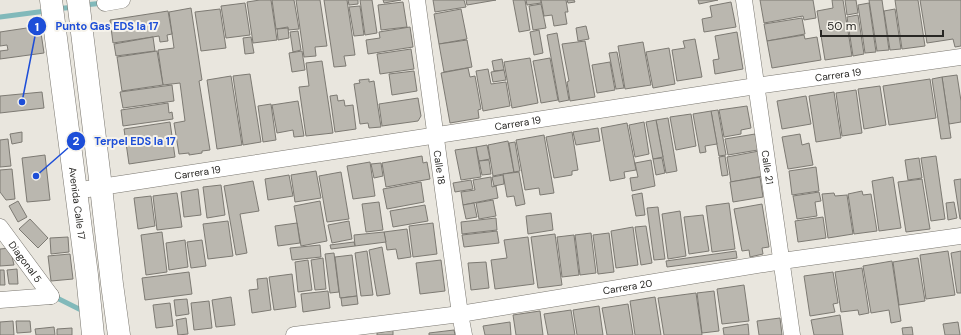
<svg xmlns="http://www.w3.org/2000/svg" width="961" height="335" font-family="'DM Sans',sans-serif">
<rect width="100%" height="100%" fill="#e9e6de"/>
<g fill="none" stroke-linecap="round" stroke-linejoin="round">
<!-- stream -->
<g stroke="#81b9ba" stroke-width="5">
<path d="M84,5L104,3"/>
<path d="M56,9L74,7"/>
<path d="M0,17L46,11"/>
<path d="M53,296L85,312"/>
</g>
</g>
<!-- building -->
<g fill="#bab7af" stroke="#7d7a73">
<path d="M260,0H271L277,40L253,43L247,2Z"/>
<path d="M272,0H294L299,29L288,30V27L276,29Z"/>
<path d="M296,0H320L327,46L315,47L316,56L304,57Z"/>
<path d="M324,0H347L355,55L344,56L346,66L334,67Z"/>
<path d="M348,0H358V4L349,5Z"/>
<path d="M360,0H372L377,33L365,35Z"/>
<path d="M383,0H401L384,3Z"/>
<path d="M433,0H464L466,7L435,12Z"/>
<path d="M466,0H496L467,5Z"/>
<path d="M513,0H525L530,30L519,32Z"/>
<path d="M526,0H541V3L527,5Z"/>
<path d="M541,0H566L568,12H565L567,24L554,26L552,15L544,16Z"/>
<path d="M567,0H574L575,2L568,3Z"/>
<path d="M698,0H718L699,4Z"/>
<path d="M760,0H813L816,18L804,20L803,16L764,23Z"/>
<path d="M832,0H843L852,56L825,60L817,11L833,8Z"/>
<path d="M845,0H856L858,13L847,15Z"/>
<path d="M869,0H882L889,50L877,51Z"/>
<path d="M895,0H918L925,46L902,49Z"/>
<path d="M920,0H961V46L955,47L953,39L927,43Z"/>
<path d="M403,2L407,27L381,30L378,5Z"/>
<path d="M731,2L736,27L704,32L702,19L712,17L710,6Z"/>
<path d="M245,3L250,35L226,38L221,6Z"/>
<path d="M869,3L876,52L865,53L858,5Z"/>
<path d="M541,4L546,28L533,30L529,6Z"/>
<path d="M360,6L364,35L354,36L349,7Z"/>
<path d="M191,8L202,80L199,81L210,150L202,151V153L189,155V153L179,154L174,123L185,121L180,83L163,85L158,50L174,48L169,12Z"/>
<path d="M220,9L226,48L201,51L195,12Z"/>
<path d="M461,9L467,39L439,44L434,14Z"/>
<path d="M895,9L901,49L890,50L884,11Z"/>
<path d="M168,11L172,34L167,35L168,41L160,42L159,36L113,43L110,20Z"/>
<path d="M858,15L864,54L853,56L847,17Z"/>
<path d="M802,18L805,34L767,41L764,24Z"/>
<path d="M40,26L44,53L0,59V51L8,50L7,45L0,46V32Z"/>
<path d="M586,26L589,39L578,41L576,28Z"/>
<path d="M410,27L413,47L368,54L366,40L380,38L379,32Z"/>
<path d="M288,28L289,38L278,40L277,29Z"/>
<path d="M539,30L543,53L534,55L530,32Z"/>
<path d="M298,31L301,50L293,52L290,32Z"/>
<path d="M737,32L743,69L715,74L713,60L719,59L715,36Z"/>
<path d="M557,33L569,100L559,102L547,35Z"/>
<path d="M804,35L805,39L817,37L821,60L772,68L767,41Z"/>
<path d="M153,37L155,51L116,56L114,44Z"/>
<path d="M251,37L254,53L245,54L243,38Z"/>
<path d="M695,39L702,77L677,81L672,50L685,48L683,41Z"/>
<path d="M467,40L472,67L444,72L439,44Z"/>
<path d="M585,41L595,97L570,101L567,82L569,81L562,44Z"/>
<path d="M643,42L651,85L625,89L618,46Z"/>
<path d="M669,48L675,84L653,88L646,52Z"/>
<path d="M411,49L414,69L380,74L377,54Z"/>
<path d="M157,51L163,85L122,91L117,57Z"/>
<path d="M302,51L305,70L292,72L289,53Z"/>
<path d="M617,52L624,88L616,89L609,53Z"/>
<path d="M530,58L538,103L512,108L504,62Z"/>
<path d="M550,58L558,100L541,103L533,61Z"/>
<path d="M502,59L504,70L494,71L492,61Z"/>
<path d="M322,61L333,133L306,136L299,87L309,86L306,63Z"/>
<path d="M610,62L615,90L597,93L592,65Z"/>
<path d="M468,68L470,77L475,76L481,109L478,110L479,118L450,123L441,73Z"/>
<path d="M488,69L491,84L506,82L510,106L483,111L476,71Z"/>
<path d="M504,70L506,80L493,82L491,72Z"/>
<path d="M414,71L417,91L392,95L389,74Z"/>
<path d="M250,74L261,142L243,145L233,76Z"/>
<path d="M957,75L961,101V122L949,124L942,77Z"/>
<path d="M231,76L242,145L217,149L207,80Z"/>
<path d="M942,77L951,138L941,139L932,79Z"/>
<path d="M369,79V82L374,81L381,127L369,128L368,123L360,124L354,84L360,83L359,80Z"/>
<path d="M930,79L936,118L889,125L883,86Z"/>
<path d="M172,85L174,101L123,108L120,92Z"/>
<path d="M880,86L886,125L864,129L858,89Z"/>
<path d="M856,90L862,133L842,136L836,93Z"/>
<path d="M42,92L44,108L0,113V96Z"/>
<path d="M834,92L841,138L816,142L809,96Z"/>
<path d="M337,95L338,101L344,100L345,106L353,105L356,129L335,132L330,96Z"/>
<path d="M806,96L811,124L782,129L777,101Z"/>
<path d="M418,98L421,116L418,121L382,126L379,104Z"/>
<path d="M298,101L304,136L294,137L293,130L277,133L272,105Z"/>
<path d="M168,103L169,113L172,112L173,119L123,126L121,110Z"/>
<path d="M271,104L276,140L263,142L258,106Z"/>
<path d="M747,106L751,128L741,130V134L724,137L719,110Z"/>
<path d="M718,110L726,155L719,156L711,111Z"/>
<path d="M711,111L717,144L705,146L706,152L700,153L693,114Z"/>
<path d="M691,114L696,146L676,150L670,117Z"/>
<path d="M668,118L677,171L666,173L656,120Z"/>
<path d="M656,120L663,157L653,159L646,122Z"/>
<path d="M170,122L175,157L129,164L124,129Z"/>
<path d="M644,122L649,154L635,157L629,125Z"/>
<path d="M627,123L636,170L624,172L625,178L610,181L601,128Z"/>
<path d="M598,128L600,141L576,145L573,132Z"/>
<path d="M22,132V142L12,144L10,134Z"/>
<path d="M572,132L578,170L572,171V175L554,178L546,137Z"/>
<path d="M755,134L758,150L728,155L725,139Z"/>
<path d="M800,134L802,145L809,143L813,165L788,169L782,137Z"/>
<path d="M544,135L554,193L540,195L539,188L525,190L516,140Z"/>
<path d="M8,139L11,166L0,167V140Z"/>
<path d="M508,141L514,172L493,176L488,145Z"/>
<path d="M515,142L520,171L514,172L509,143Z"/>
<path d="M487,145L490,159L479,161L476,147Z"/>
<path d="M476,147L481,177L461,180L455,150Z"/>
<path d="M759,151L763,176L731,182L727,157Z"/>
<path d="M45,155L50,200L27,202L22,158Z"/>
<path d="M422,156L423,163L427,162L430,179L386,187L382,163Z"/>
<path d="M725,156L728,175L722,176L719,157Z"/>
<path d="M936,156L945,219L931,221L921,158Z"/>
<path d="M662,158L665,173L656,175L653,159Z"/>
<path d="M919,158L922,178L908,180L905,160Z"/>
<path d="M489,160L491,174L482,175L479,161Z"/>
<path d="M651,160L655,186L632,191L630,178L638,177L635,163Z"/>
<path d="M370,162L375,196L353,199L347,166Z"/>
<path d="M381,163L383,176L374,178L371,164Z"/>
<path d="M816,167L819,191L792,195L789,171Z"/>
<path d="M12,169L15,199L6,200L0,192V170Z"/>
<path d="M316,171L321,198L295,202L291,175Z"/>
<path d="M341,172L349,219L327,222L319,176Z"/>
<path d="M519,172L525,204L516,206L514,196L507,197L503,174Z"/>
<path d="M289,175L293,196L268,200L265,179Z"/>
<path d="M503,175L504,184L494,186L492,177Z"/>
<path d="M491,177L492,187L496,186L498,198L463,205L461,192L475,190L473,180Z"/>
<path d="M760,177L763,197L733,202L730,182Z"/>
<path d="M893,177L901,228L879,231L872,181Z"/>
<path d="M922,179L930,229L906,232L898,182Z"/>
<path d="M961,179V219H960L954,180Z"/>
<path d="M471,180L473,189L455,192L453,183Z"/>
<path d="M253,181L259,211L240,214L247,253L236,255L224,186Z"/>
<path d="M421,182L424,202L387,209L383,189Z"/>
<path d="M221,185L225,215L207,218L203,187Z"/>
<path d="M198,189L201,215L184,217L181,192Z"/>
<path d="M862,191L863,195L871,194L877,231L854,234L848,194Z"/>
<path d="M819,192L821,201L815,202L817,216L797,219L793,196Z"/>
<path d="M177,193L182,227L157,230L153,196Z"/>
<path d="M642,193L645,215L636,216L632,195Z"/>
<path d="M834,193L835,196L847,195L853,234L828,238L822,194Z"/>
<path d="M151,196L155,226L138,229L134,198Z"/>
<path d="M493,200L496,216L479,219L476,203Z"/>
<path d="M18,201L27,217L18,222L9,206Z"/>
<path d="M320,201L327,241L301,246L294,206Z"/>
<path d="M379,202L383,230L366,232L362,204Z"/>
<path d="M954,202L957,218L948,220L946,203Z"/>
<path d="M474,203L477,217L466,219L463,205Z"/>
<path d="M729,203L735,249L712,252L706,206Z"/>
<path d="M762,204L769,247L762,248L763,254L750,257L749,250L742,251L734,209Z"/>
<path d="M425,205L428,221L393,227L390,211Z"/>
<path d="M658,207L665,259L654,260L647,208Z"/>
<path d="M680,211L686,256L668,259L662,214Z"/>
<path d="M551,213L553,230L528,234L526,216Z"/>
<path d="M703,215L709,251L689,254L684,217Z"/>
<path d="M823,217L826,238L798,242L795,221Z"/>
<path d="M496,218L497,230L462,234L461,222Z"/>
<path d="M30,219L48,238L38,248L19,229Z"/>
<path d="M228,221L233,256L208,259L203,224Z"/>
<path d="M349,221L352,239L332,243L328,225Z"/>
<path d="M297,223L300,243L278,246L275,226Z"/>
<path d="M433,223L437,254L413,257L409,226Z"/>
<path d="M646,226L652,263L641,265L635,227Z"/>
<path d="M633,227L638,265L616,268L611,231Z"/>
<path d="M407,229L411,257L398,259L396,249L387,250L384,232Z"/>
<path d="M497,231L499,243L464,247L462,235Z"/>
<path d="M162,232L167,272L146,275L141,235Z"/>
<path d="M384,232L386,242L355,246L354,235Z"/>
<path d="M591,233L596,273L580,275L575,235Z"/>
<path d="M609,233L614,272L598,274L593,235Z"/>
<path d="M555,234L562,285L538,288L531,237Z"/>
<path d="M574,235L579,275L562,277L557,237Z"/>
<path d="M68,237L69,252L51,254L50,238Z"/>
<path d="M528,237L534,284L495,289L491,260L507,258L504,240Z"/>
<path d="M185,240L188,267L169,270L166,243Z"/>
<path d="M202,240L206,266L191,268L187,242Z"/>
<path d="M354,242L355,246L331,249L330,245Z"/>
<path d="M320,245L321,257L292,260L290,248Z"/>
<path d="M382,247L390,294L377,296L369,250Z"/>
<path d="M10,248L14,265L0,266V249Z"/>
<path d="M367,251L373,295L361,296L355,253Z"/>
<path d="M736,251L737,258L667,267L666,261Z"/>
<path d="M948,251L955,295L926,299L920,255Z"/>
<path d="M961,251V293H957L951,253Z"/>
<path d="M334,253L339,292L330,293L325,254Z"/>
<path d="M70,254L73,279L51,281L48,256Z"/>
<path d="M352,255L357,296L340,298L335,257Z"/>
<path d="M323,258L326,289L315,290L311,260Z"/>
<path d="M918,258L925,301L899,305L893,262Z"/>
<path d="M308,260L312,290L298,292L295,262Z"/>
<path d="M441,260L445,291L420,294L416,263Z"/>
<path d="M892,261L901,321L891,323L889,310L871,313L863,266Z"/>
<path d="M486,262L489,288L471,290L468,263Z"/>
<path d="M862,268L869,313L859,315L858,310L841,312L835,272Z"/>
<path d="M17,269L18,284H9L7,270Z"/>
<path d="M0,270H4L5,285H0Z"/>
<path d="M189,272L192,294L145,300L142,278Z"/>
<path d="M833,272L838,303L833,304L835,312L810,316L804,276Z"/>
<path d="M292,274L296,307L274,310L269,277Z"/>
<path d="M267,278L271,310L252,313L249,290L258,289L257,279Z"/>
<path d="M744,285L749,321L722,324L717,289Z"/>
<path d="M328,291L330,308L303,312L301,294Z"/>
<path d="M714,291L719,331L702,333L697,293Z"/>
<path d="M696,293L702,335H664L658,298Z"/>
<path d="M357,296L358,304L342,306L341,298Z"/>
<path d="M231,297L235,325L216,327L212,300Z"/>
<path d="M655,297L661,335H635L630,301Z"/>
<path d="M187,299L189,314L176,316L174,300Z"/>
<path d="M209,301L212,328L194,330L191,303Z"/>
<path d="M170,303L173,326L156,328L153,305Z"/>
<path d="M628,304L633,335H607L602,308Z"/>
<path d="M599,306L603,335H577L573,310Z"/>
<path d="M571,310L575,335H548L544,314Z"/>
<path d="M540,311L543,335H516L513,315Z"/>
<path d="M840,315L843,335H814L811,320Z"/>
<path d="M186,318L188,334L178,335L176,320Z"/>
<path d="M780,318L782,335H759L757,321Z"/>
<path d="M13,321L14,335H0V322Z"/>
<path d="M16,321H30L31,332L17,333Z"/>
<path d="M510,322L511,335H485L483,326Z"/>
<path d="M958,322L960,335H945L943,324Z"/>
<path d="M748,324L749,335H724L723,328Z"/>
<path d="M54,327L55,335H36L35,329Z"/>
<path d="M912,327L913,335H903L902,328Z"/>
<path d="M72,328V335H57V329Z"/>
<path d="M393,330V335H377V333Z"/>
<path d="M454,330L455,335H429V333Z"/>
</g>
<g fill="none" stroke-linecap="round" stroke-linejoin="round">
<defs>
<g id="street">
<path id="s1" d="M417,0L460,314L464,335"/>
<path id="s2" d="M744,0L792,335"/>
<path d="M105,3L122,0"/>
<path id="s3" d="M75,191L756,86L961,57"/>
<path id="s4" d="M0,227L51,296"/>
<path d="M0,300L51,296"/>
<path id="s5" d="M294,335L460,314L782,261L961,236"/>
</g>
<g id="secondary">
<path id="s6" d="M51,0L87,275L93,335"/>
<path d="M78,0L101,187L112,284L119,335"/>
</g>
</defs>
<!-- street casing -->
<use href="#street" stroke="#7a7770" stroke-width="17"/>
<!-- secondary casing -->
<use href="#secondary" stroke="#7a7770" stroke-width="23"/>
<!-- street -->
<use href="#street" stroke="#fff" stroke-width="16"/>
<!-- secondary -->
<use href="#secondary" stroke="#fff" stroke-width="22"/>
</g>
<g text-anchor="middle" stroke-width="4" stroke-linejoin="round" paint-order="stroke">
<!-- street labels -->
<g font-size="10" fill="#282724" stroke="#f6f3eb">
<text dy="4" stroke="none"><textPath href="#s3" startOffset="772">Carrera 19</textPath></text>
<text dy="4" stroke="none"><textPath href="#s3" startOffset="448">Carrera 19</textPath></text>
<text dy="4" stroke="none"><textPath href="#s1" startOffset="169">Calle 18</textPath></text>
<text dy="4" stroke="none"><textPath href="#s2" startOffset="169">Calle 21</textPath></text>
<text dy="4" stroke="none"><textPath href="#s3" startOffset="124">Carrera 19</textPath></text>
<text dy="4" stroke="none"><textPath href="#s6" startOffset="205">Avenida Calle 17</textPath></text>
<text dy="4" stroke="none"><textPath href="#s4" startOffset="43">Diagonal 5</textPath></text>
<text dy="4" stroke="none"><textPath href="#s5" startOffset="337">Carrera 20</textPath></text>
</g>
</g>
<!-- callouts -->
<path fill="none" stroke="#1d4ed8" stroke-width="1.5" d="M22 102L37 26M36 176L76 141"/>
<g fill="#1d4ed8" stroke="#f6f3eb" stroke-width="1.5">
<circle cx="22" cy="102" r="4"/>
<circle cx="36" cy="176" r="4"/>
<circle cx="37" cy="26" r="10"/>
<circle cx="76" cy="141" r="10"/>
</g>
<g font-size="12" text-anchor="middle" font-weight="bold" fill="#fff">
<text x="37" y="31">1</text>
<text x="76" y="145">2</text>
</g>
<g font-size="11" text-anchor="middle" font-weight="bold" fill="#1d4ed8" stroke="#f6f3eb" stroke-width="4" stroke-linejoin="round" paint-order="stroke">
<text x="107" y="30">Punto Gas EDS la 17</text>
<text x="135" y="145">Terpel EDS la 17</text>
</g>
<!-- scale -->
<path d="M821 30v6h122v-6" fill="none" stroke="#282724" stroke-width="2"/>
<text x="827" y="30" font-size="12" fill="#282724" stroke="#f6f3eb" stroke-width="3" paint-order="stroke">50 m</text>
</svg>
